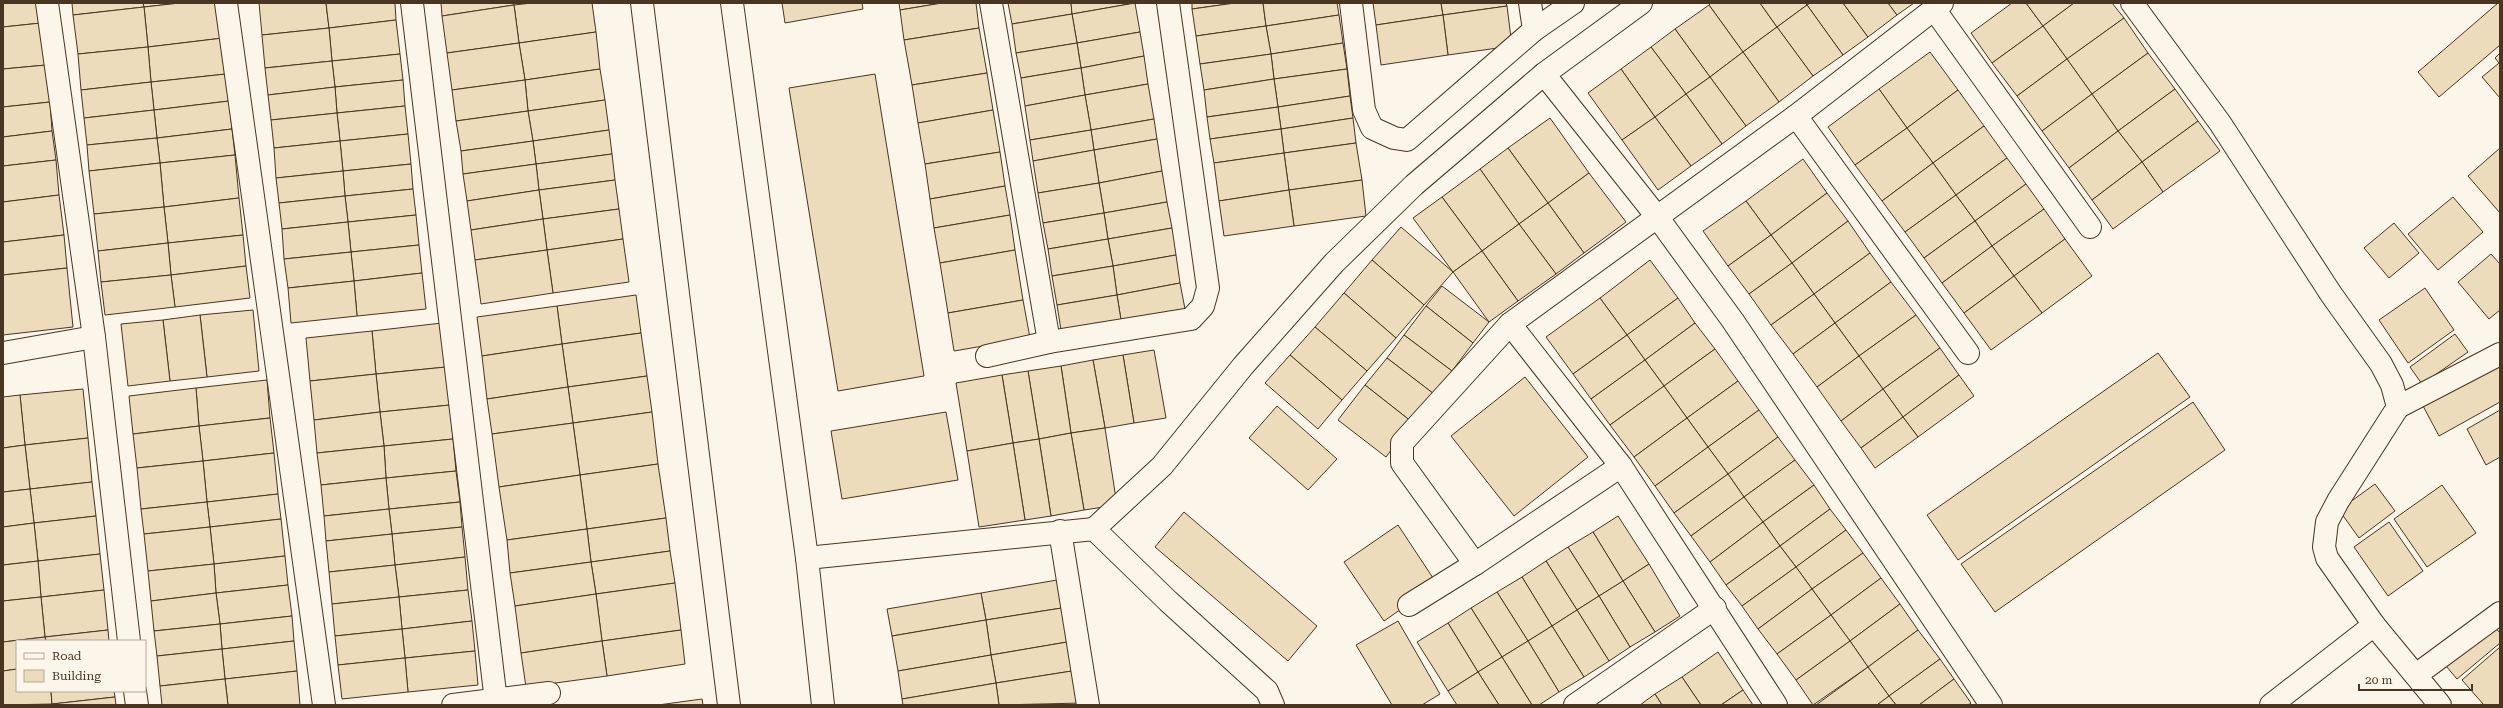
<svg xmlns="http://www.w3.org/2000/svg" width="2503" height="708" font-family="'Roboto Serif',serif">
<rect width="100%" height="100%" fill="#fbf6e9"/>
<!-- building -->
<g fill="#ecdcbc" stroke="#4a3520">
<path d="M3,3H39L41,23L3,27Z"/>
<path d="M72,3H143L144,7L73,15Z"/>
<path d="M143,3H180L144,7Z"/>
<path d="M180,3H219L223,38L148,47L144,7Z"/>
<path d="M259,3H326L329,28L262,35Z"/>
<path d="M326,3H395L396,20L329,28Z"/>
<path d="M441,3H514V5L442,16Z"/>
<path d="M532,3H592L596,32L519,43L514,5Z"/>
<path d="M782,3H862L863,9L785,23Z"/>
<path d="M899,3H942L900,10Z"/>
<path d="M942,3H976L979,28L904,40L900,10Z"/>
<path d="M1008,3H1071L1072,14L1012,24Z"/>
<path d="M1071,3H1135L1072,14Z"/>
<path d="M1135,3L1140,32L1077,43L1072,14Z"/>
<path d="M1192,3H1235L1192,9Z"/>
<path d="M1235,3H1263L1266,26L1196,36L1192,9Z"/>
<path d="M1263,3H1337L1339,15L1266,26Z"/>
<path d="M1373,3H1441L1443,15L1376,25Z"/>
<path d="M1441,3H1506L1507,6L1443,15Z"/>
<path d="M1711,3H1760L1777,27L1743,52L1709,5Z"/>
<path d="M1760,3H1805L1807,5L1777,27Z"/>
<path d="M1810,3H1843L1868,37L1843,55L1807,5Z"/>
<path d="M1843,3H1888L1897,15L1868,37Z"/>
<path d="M1888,3H1914L1897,15Z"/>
<path d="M2012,3H2026L2043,26L1992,63L1971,33Z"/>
<path d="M2026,3H2074L2043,26Z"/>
<path d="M2074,3H2112L2124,18L2067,59L2043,26Z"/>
<path d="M2498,3H2500V45L2439,97L2418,72Z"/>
<path d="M514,5L519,43L447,53L442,16Z"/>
<path d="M1709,5L1743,52L1710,77L1675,29Z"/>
<path d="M1807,5L1843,55L1813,76L1777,27Z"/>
<path d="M1507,6L1512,46L1448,55L1443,15Z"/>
<path d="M144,7L148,47L78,54L73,15Z"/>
<path d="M1072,14L1077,43L1016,53L1012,24Z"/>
<path d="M1339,15L1343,43L1271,54L1266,26Z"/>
<path d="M1443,15L1448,55L1381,65L1376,25Z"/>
<path d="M2124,18L2148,53L2092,94L2067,59Z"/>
<path d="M396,20L400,54L332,61L329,28Z"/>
<path d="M41,23L46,65L3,69V27Z"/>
<path d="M1266,26L1271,54L1200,64L1196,36Z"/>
<path d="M2043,26L2067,59L2017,96L1992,63Z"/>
<path d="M1777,27L1813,76L1779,102L1743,52Z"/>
<path d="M329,28L332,61L265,68L262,35Z"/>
<path d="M979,28L987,73L912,85L904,40Z"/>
<path d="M1675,29L1710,77L1686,94L1651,47Z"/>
<path d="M596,32L600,69L525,80L519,43Z"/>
<path d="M1140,32L1144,56L1081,68L1077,43Z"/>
<path d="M223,38L226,74L151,82L148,47Z"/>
<path d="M519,43L525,80L452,90L447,53Z"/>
<path d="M1077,43L1081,68L1021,78L1016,53Z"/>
<path d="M1343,43L1347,69L1274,79L1271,54Z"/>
<path d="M148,47L151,82L81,90L78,54Z"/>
<path d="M1651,47L1686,94L1655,117L1621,69Z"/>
<path d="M1743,52L1779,102L1746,126L1710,77Z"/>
<path d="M1930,52L1958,90L1907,128L1879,89Z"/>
<path d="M2148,53L2175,89L2118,131L2092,94Z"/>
<path d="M2500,53V98L2482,77L2499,63L2495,58Z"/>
<path d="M400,54L403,80L335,87L332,61Z"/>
<path d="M1271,54L1274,79L1204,90L1200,64Z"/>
<path d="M1144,56L1148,84L1085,95L1081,68Z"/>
<path d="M2067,59L2092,94L2042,131L2017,96Z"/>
<path d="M332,61L335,87L268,95L265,68Z"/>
<path d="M46,65L50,102L3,107V69Z"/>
<path d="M1081,68L1085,95L1025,106L1021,78Z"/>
<path d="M600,69L605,100L528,111L525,80Z"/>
<path d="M1347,69L1350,96L1278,107L1274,79Z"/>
<path d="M1621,69L1655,117L1622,140L1588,93Z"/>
<path d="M987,73L993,110L918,123L912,85Z"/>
<path d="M226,74L229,101L154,110L151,82Z"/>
<path d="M875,74L924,376L838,391L789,88Z"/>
<path d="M1710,77L1746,126L1722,144L1686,94Z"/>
<path d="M1274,79L1278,107L1207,117L1204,90Z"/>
<path d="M403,80L405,106L337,113L335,87Z"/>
<path d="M525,80L528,111L456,121L452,90Z"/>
<path d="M151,82L154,110L84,118L81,90Z"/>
<path d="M1148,84L1154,119L1091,130L1085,95Z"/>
<path d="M335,87L337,113L271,120L268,95Z"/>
<path d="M1879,89L1907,128L1855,165L1828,127Z"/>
<path d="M2175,89L2198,121L2142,162L2118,131Z"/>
<path d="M1958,90L1984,126L1933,163L1907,128Z"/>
<path d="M1686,94L1722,144L1691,166L1655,117Z"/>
<path d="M2092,94L2118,131L2069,168L2042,131Z"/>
<path d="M1085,95L1091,130L1030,140L1025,106Z"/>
<path d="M1350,96L1353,118L1281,129L1278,107Z"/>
<path d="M605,100L609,130L533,141L528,111Z"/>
<path d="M229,101L232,129L157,138L154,110Z"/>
<path d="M50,102L52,131L3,137V107Z"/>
<path d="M405,106L408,134L340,141L337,113Z"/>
<path d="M1278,107L1281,129L1210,139L1207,117Z"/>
<path d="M154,110L157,138L87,145L84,118Z"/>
<path d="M993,110L1000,152L925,164L918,123Z"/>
<path d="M528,111L533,141L461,151L456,121Z"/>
<path d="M337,113L340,141L274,148L271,120Z"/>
<path d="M1655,117L1691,166L1658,190L1622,140Z"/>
<path d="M1353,118L1356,143L1284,153L1281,129Z"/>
<path d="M1550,118L1589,173L1548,203L1508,148Z"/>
<path d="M1154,119L1157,139L1094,150L1091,130Z"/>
<path d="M2198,121L2220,151L2163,192L2142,162Z"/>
<path d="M1984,126L2007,158L1956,195L1933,163Z"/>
<path d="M1907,128L1933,163L1882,201L1855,165Z"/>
<path d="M232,129L235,155L160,163L157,138Z"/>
<path d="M1281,129L1284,153L1214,163L1210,139Z"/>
<path d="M609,130L612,154L536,164L533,141Z"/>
<path d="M1091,130L1094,150L1033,161L1030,140Z"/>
<path d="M52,131L56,160L3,166V137Z"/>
<path d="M2118,131L2142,162L2092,200L2069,168Z"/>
<path d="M408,134L411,164L343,171L340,141Z"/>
<path d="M157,138L160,163L89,171L87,145Z"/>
<path d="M1157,139L1162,171L1099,183L1094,150Z"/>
<path d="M340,141L343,171L276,178L274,148Z"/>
<path d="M533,141L536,164L463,174L461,151Z"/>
<path d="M1356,143L1362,180L1289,190L1284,153Z"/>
<path d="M1508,148L1548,203L1519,224L1480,169Z"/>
<path d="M2500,148V213L2468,176Z"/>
<path d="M1094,150L1099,183L1038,193L1033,161Z"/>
<path d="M1000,152L1005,186L930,199L925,164Z"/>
<path d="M1284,153L1289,190L1219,201L1214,163Z"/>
<path d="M612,154L615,180L539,190L536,164Z"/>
<path d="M235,155L239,198L164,207L160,163Z"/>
<path d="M2007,158L2026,184L1975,221L1956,195Z"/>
<path d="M1803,159L1827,193L1771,235L1746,201Z"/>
<path d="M56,160L59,195L3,202V166Z"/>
<path d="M2142,162L2163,192L2113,229L2092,200Z"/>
<path d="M160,163L164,207L94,214L89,171Z"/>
<path d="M1933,163L1956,195L1905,232L1882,201Z"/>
<path d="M411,164L413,189L345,196L343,171Z"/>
<path d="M536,164L539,190L467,201L463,174Z"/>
<path d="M1480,169L1519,224L1482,251L1442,197Z"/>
<path d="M343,171L345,196L279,203L276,178Z"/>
<path d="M1162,171L1167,202L1104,213L1099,183Z"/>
<path d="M1589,173L1626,222L1584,253L1548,203Z"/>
<path d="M615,180L619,209L543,219L539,190Z"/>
<path d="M1362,180L1366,216L1294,226L1289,190Z"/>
<path d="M1099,183L1104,213L1043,223L1038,193Z"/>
<path d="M2026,184L2044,209L1992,246L1975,221Z"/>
<path d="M1005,186L1010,215L934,228L930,199Z"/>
<path d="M413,189L416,215L348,222L345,196Z"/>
<path d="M539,190L543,219L471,230L467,201Z"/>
<path d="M1289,190L1294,226L1224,236L1219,201Z"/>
<path d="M1827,193L1848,221L1792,263L1771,235Z"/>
<path d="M59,195L64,235L3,242V202Z"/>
<path d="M1956,195L1975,221L1924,258L1905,232Z"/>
<path d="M345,196L348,222L282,229L279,203Z"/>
<path d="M1442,197L1482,251L1453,272L1413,218Z"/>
<path d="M2453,197L2483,232L2438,270L2408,234Z"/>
<path d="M239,198L243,235L168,243L164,207Z"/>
<path d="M1746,201L1771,235L1728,266L1703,231Z"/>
<path d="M1167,202L1172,228L1108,239L1104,213Z"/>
<path d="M1548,203L1584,253L1556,274L1519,224Z"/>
<path d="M164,207L168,243L98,251L94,214Z"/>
<path d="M619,209L623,239L547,250L543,219Z"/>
<path d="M2044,209L2065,239L2014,276L1992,246Z"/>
<path d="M1104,213L1108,239L1048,249L1043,223Z"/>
<path d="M416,215L419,245L351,252L348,222Z"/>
<path d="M1010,215L1015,250L940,263L934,228Z"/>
<path d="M543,219L547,250L475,260L471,230Z"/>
<path d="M1848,221L1870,253L1814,294L1792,263Z"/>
<path d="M1975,221L1992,246L1942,283L1924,258Z"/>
<path d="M348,222L351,252L284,259L282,229Z"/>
<path d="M2394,223L2419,253L2389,278L2364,248Z"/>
<path d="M1519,224L1556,274L1518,301L1482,251Z"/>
<path d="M1401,227L1453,272L1424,305L1372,260Z"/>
<path d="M1172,228L1176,255L1113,266L1108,239Z"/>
<path d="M64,235L67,268L3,275V242Z"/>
<path d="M243,235L246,266L171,275L168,243Z"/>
<path d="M1771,235L1792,263L1749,294L1728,266Z"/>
<path d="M623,239L629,282L553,293L547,250Z"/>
<path d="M1108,239L1113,266L1052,276L1048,249Z"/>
<path d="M2065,239L2092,276L2042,313L2014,276Z"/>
<path d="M168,243L171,275L101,282L98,251Z"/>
<path d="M419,245L422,273L354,281L351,252Z"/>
<path d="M1992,246L2014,276L1964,313L1942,283Z"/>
<path d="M547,250L553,293L481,304L475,260Z"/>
<path d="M1015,250L1023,300L948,313L940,263Z"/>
<path d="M1482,251L1518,301L1489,322L1453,272Z"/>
<path d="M351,252L354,281L288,288L284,259Z"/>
<path d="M1870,253L1891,282L1835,323L1814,294Z"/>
<path d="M2491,254L2500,264V310L2489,319L2458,282Z"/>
<path d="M1176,255L1180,283L1117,295L1113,266Z"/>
<path d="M1372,260L1424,305L1396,338L1344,293Z"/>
<path d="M1650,260L1678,298L1627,335L1600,298Z"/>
<path d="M1792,263L1814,294L1771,325L1749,294Z"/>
<path d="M246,266L250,298L175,307L171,275Z"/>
<path d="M1113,266L1117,295L1057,305L1052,276Z"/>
<path d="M67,268L73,327L3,335V275Z"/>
<path d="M422,273L426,309L357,316L354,281Z"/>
<path d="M171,275L175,307L105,315L101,282Z"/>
<path d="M2014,276L2042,313L1991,350L1964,313Z"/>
<path d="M354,281L357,316L291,323L288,288Z"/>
<path d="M1891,282L1916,315L1859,356L1835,323Z"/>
<path d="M1180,283L1185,309L1121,320L1117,295Z"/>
<path d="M1442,286L1489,322L1473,343L1426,306Z"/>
<path d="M2425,288L2454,330L2408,363L2379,320Z"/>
<path d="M1344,293L1396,338L1367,371L1315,327Z"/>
<path d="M1814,294L1835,323L1793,354L1771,325Z"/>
<path d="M636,295L641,333L562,344L557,306Z"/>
<path d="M1117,295L1121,320L1061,330L1057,305Z"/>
<path d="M1600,298L1627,335L1573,374L1546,337Z"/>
<path d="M1678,298L1695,323L1645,360L1627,335Z"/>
<path d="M1023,300L1030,338L954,351L948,313Z"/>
<path d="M557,306L562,344L482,356L477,317Z"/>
<path d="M1426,306L1473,343L1452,371L1404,335Z"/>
<path d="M253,310L259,371L207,377L200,315Z"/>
<path d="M200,315L207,377L170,381L163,320Z"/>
<path d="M1916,315L1940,348L1883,389L1859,356Z"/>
<path d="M163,320L170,381L128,386L121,324Z"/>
<path d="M442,323L446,367L376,374L372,331Z"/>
<path d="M1695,323L1715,349L1664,386L1645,360Z"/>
<path d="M1835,323L1859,356L1817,387L1793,354Z"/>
<path d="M1315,327L1367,371L1342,400L1290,355Z"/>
<path d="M372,331L376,374L310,381L306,338Z"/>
<path d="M641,333L647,376L568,387L562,344Z"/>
<path d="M2455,334L2468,352L2422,384L2410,367Z"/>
<path d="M1404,335L1452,371L1434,394L1387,358Z"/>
<path d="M1627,335L1645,360L1591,399L1573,374Z"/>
<path d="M562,344L568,387L487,399L482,356Z"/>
<path d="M1940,348L1959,375L1903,417L1883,389Z"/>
<path d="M1715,349L1738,381L1687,418L1664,386Z"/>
<path d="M1154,350L1166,418L1134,423L1123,355Z"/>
<path d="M2158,353L2190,397L1958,560L1927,515Z"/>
<path d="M1123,355L1134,423L1105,428L1093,360Z"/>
<path d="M1290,355L1342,400L1318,429L1265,383Z"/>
<path d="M1859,356L1883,389L1841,421L1817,387Z"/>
<path d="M1387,358L1434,394L1412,422L1365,385Z"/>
<path d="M1093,360L1105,428L1071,433L1061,366Z"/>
<path d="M1645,360L1664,386L1610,425L1591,399Z"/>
<path d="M2500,361V402L2439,436L2422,404Z"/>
<path d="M1061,366L1071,433L1039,439L1028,371Z"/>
<path d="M446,367L450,405L380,412L376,374Z"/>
<path d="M1028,371L1039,439L1013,443L1002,375Z"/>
<path d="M376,374L380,412L314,420L310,381Z"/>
<path d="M1002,375L1013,443L967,451L956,383Z"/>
<path d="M1959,375L1974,396L1918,437L1903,417Z"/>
<path d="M647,376L652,412L573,423L568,387Z"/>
<path d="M1525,377L1588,457L1514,516L1451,436Z"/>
<path d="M267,380L270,418L199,426L196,388Z"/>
<path d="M1738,381L1759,410L1708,447L1687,418Z"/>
<path d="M1365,385L1412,422L1386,457L1338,420Z"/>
<path d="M1664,386L1687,418L1634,457L1610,425Z"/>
<path d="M568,387L573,423L492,434L487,399Z"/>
<path d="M196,388L199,426L133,434L129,396Z"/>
<path d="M83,389L88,438L25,445L20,395Z"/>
<path d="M1883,389L1903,417L1861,448L1841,421Z"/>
<path d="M20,395L25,445L3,448V397Z"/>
<path d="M2193,402L2225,450L1995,612L1961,564Z"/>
<path d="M450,405L453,439L384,446L380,412Z"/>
<path d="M1277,406L1337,459L1308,490L1249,438Z"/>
<path d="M1759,410L1778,437L1728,474L1708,447Z"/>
<path d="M2500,410V457L2486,465L2467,429Z"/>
<path d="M380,412L384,446L317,453L314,420Z"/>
<path d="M652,412L658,464L580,475L573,423Z"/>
<path d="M946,412L958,480L842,499L831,431Z"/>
<path d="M1903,417L1918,437L1875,468L1861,448Z"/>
<path d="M270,418L274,453L203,461L199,426Z"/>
<path d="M1687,418L1708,447L1655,486L1634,457Z"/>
<path d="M573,423L580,475L499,487L492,434Z"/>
<path d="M199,426L203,461L137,468L133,434Z"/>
<path d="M1105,428L1117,505L1084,510L1071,433Z"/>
<path d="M1071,433L1084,510L1051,516L1039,439Z"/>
<path d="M1778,437L1795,460L1744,497L1728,474Z"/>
<path d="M88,438L92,482L30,489L25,445Z"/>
<path d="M453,439L456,471L386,478L384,446Z"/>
<path d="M1039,439L1051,516L1025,520L1013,443Z"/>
<path d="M1013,443L1025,520L979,527L967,451Z"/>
<path d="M25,445L30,489L3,492V448Z"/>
<path d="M384,446L386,478L321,485L317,453Z"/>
<path d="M1708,447L1728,474L1674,513L1655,486Z"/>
<path d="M274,453L278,494L207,502L203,461Z"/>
<path d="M1795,460L1814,485L1763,522L1744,497Z"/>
<path d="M203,461L207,502L141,509L137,468Z"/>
<path d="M658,464L666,518L587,529L580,475Z"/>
<path d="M456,471L460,502L389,509L386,478Z"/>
<path d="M1728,474L1744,497L1691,536L1674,513Z"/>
<path d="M580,475L587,529L507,540L499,487Z"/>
<path d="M386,478L389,509L324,516L321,485Z"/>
<path d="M92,482L96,516L34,523L30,489Z"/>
<path d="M2375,484L2395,511L2359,538L2339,510Z"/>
<path d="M1814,485L1830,509L1780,546L1763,522Z"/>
<path d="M2442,485L2476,533L2427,567L2394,519Z"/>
<path d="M30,489L34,523L3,527V492Z"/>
<path d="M278,494L281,519L210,527L207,502Z"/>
<path d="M1744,497L1763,522L1710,562L1691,536Z"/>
<path d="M207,502L210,527L144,534L141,509Z"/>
<path d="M460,502L462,527L392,534L389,509Z"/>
<path d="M389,509L392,534L326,541L324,516Z"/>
<path d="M1830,509L1846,530L1796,567L1780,546Z"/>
<path d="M1184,512L1317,626L1288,661L1155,547Z"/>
<path d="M96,516L100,554L38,561L34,523Z"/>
<path d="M1618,516L1649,564L1623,581L1593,532Z"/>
<path d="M666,518L670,551L591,562L587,529Z"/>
<path d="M281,519L285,556L214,564L210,527Z"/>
<path d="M1763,522L1780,546L1726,585L1710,562Z"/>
<path d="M2389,522L2423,571L2388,596L2354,547Z"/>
<path d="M34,523L38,561L3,565V527Z"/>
<path d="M1398,525L1437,584L1384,621L1344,562Z"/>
<path d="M210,527L214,564L148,571L144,534Z"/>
<path d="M462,527L465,557L395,565L392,534Z"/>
<path d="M587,529L591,562L510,573L507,540Z"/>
<path d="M1846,530L1863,553L1812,589L1796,567Z"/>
<path d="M1593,532L1623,581L1599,596L1568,547Z"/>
<path d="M392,534L395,565L329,572L326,541Z"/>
<path d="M1780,546L1796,567L1742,606L1726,585Z"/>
<path d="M1568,547L1599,596L1577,610L1546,561Z"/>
<path d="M670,551L675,583L596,594L591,562Z"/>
<path d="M1863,553L1881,578L1831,615L1812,589Z"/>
<path d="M100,554L104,590L41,597L38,561Z"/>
<path d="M285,556L288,585L216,593L214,564Z"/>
<path d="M465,557L468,590L399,597L395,565Z"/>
<path d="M38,561L41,597L3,601V565Z"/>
<path d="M1546,561L1577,610L1552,626L1522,577Z"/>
<path d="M591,562L596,594L515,606L510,573Z"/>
<path d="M214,564L216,593L151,601L148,571Z"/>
<path d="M1649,564L1680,616L1655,632L1623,581Z"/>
<path d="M395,565L399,597L332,604L329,572Z"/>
<path d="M1796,567L1812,589L1758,629L1742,606Z"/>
<path d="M1522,577L1552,626L1528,641L1497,592Z"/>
<path d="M1881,578L1900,604L1850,641L1831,615Z"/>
<path d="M1063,579L1068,607L986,620L981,593Z"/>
<path d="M1623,581L1655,632L1630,647L1599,596Z"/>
<path d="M675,583L681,630L602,641L596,594Z"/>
<path d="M288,585L292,616L220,624L216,593Z"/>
<path d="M1812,589L1831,615L1777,654L1758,629Z"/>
<path d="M104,590L108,630L45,637L41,597Z"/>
<path d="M468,590L472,621L402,629L399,597Z"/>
<path d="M1497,592L1528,641L1502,657L1471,608Z"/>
<path d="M216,593L220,624L154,631L151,601Z"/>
<path d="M981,593L986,620L892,636L887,609Z"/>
<path d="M596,594L602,641L521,653L515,606Z"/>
<path d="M1599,596L1630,647L1609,661L1577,610Z"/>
<path d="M41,597L45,637L3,642V601Z"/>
<path d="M399,597L402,629L335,636L332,604Z"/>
<path d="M1900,604L1918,630L1868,667L1850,641Z"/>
<path d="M1068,607L1073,641L991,655L986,620Z"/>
<path d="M1471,608L1502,657L1478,672L1448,623Z"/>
<path d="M1577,610L1609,661L1584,677L1552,626Z"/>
<path d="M1831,615L1850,641L1796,680L1777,654Z"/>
<path d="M292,616L294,641L222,649L220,624Z"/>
<path d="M986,620L991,655L898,671L892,636Z"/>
<path d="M472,621L475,651L405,658L402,629Z"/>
<path d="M1398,621L1440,694L1422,705H1392L1356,645Z"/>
<path d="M1448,623L1478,672L1448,691L1417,642Z"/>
<path d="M220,624L222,649L157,656L154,631Z"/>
<path d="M2493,625L2500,633V643L2457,679L2446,666Z"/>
<path d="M1552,626L1584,677L1559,692L1528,641Z"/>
<path d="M402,629L405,658L338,665L335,636Z"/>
<path d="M108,630L109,641H46L45,637Z"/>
<path d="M681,630L685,664L607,676L602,641Z"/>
<path d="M1918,630L1940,659L1889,696L1868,667Z"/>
<path d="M45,637L46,641H17V669L3,671V642Z"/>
<path d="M294,641L297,671L225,679L222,649Z"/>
<path d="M602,641L607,676L526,687L521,653Z"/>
<path d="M1073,641L1078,670L996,683L991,655Z"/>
<path d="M1528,641L1559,692L1539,705H1532L1502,657Z"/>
<path d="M1850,641L1868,667L1813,705L1796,680Z"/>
<path d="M2500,647V705H2484L2462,680Z"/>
<path d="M222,649L225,679L160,686L157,656Z"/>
<path d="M475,651L478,685L408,692L405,658Z"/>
<path d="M1718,652L1743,690L1721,705H1701L1682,677Z"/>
<path d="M991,655L996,683L902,699L898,671Z"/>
<path d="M1502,657L1532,705H1499L1478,672Z"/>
<path d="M405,658L408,692L342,699L338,665Z"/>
<path d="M1940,659L1954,679L1919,705H1896L1889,696Z"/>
<path d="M1868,667L1889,696L1877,705H1816Z"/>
<path d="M17,669V691H51L52,704L3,705V671Z"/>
<path d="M1078,670L1083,703L999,705L996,683Z"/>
<path d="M297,671L300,705H228L225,679Z"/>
<path d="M1478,672L1499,705H1457L1448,691Z"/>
<path d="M1682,677L1701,705H1662L1655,694Z"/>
<path d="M225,679L228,705H162L160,686Z"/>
<path d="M1954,679L1971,703L1968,705H1919Z"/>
<path d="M996,683L999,705H903L902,699Z"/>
<path d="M1743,690L1753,705H1721Z"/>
<path d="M51,691H114L115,697L52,704Z"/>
<path d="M1655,694L1662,705H1640Z"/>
<path d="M1889,696L1896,705H1877Z"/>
<path d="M115,697L116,705H52V704Z"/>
<path d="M702,699L703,705H658Z"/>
</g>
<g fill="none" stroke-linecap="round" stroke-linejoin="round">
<defs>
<g id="minor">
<path d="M47,3L94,337L129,641"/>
<path d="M226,3L324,705"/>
<path d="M412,3L496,701"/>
<path d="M642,3L729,705"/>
<path d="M732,3L807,558L823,705"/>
<path d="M991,3L1049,342"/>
<path d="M1351,3L1364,110L1372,128L1394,138L1407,140L1534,30L1573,3"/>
<path d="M1530,3L1534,30"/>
<path d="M2132,3L2220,123L2331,294L2381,364L2392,385L2398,407L2338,501L2327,522L2324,547L2327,558L2374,625L2440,705"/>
<path d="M1934,9L2090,227"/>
<path d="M1544,74L1658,218L1733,321L1991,705"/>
<path d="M1796,116L1968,353"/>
<path d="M1510,324L1621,466L1776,705"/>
<path d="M3,353L94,337"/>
<path d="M987,356L1049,342L1191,319L1203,306L1208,288L1168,3"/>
<path d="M2398,407L2500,354"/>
<path d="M1094,529L1162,466L1243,366L1334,263L1414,185L1544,74L1641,3"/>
<path d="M1060,531L1088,705"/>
<path d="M807,558L1094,529L1168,601L1267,691L1273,705"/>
<path d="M1475,564L1402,463V443L1510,324L1796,116L1942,3"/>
<path d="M1409,605L1475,564L1621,466"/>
<path d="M2416,675L2500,613"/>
<path d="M135,691L137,705"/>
<path d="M453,705L549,693"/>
<path d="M1575,705L1715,608"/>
<path d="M2271,705L2374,625"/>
</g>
</defs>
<!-- minor casing -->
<use href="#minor" stroke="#4a3520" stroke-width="24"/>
<!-- minor -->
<use href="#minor" stroke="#fbf6e9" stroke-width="22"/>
</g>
<!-- border -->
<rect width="2503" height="708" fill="none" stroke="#4a3520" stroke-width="8"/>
<!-- legend -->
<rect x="16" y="640" width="130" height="52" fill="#fbf6e9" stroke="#b4a999"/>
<rect x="24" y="653" width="20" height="6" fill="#fbf6e9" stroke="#b4a999"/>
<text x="52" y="660" font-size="12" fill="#4a3520">Road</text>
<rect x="24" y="670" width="20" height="12" fill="#ecdcbc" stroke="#b4a999"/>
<text x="52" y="680" font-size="12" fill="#4a3520">Building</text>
<!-- scale -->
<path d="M2359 684v6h113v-6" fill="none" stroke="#4a3520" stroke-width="2"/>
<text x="2365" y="684" font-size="12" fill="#4a3520" stroke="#fbf6e9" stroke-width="3" paint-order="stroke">20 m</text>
</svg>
